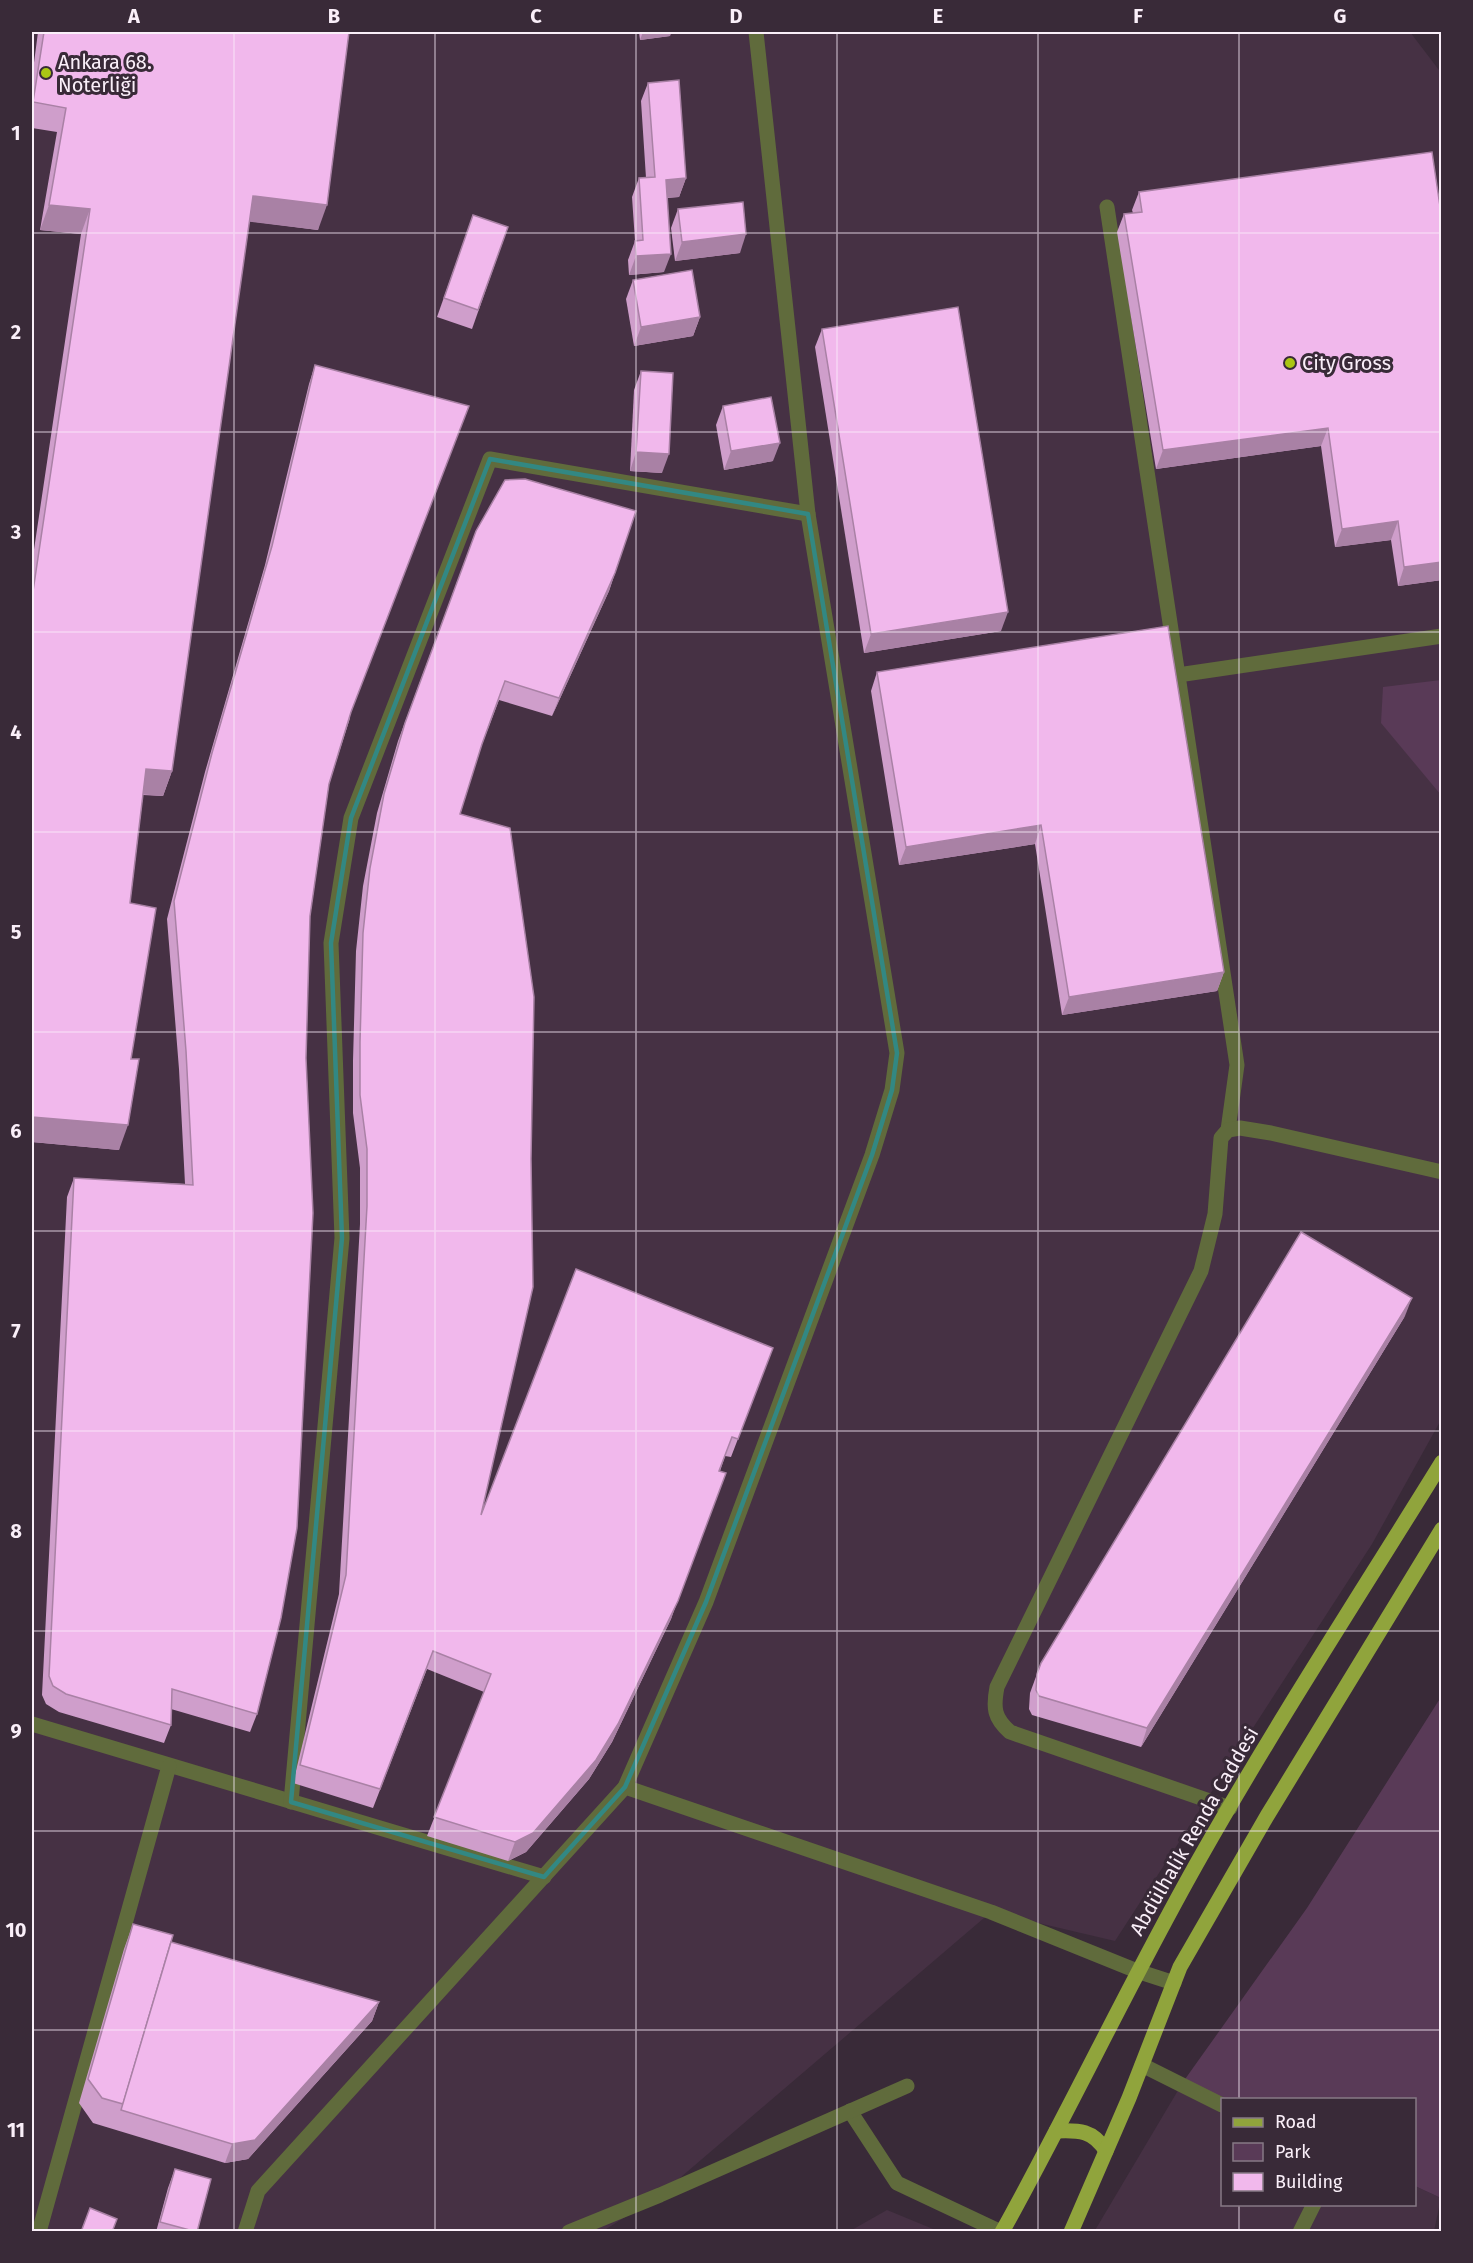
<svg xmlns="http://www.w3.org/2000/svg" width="1473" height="2263" font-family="'Fira Sans',sans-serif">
<rect width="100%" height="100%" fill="#392a38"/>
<!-- built -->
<g fill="#463144">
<path d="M32,32H1410L1442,74V1418L1372,1544L1115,1941L991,1912L660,2195L603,2231L32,2232Z"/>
<path d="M1183,2082L1223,2100L1222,2204H1414L1415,2186L1441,2198L1434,2231L1094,2232Z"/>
<path d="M887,2210L938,2231H850Z"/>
</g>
<!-- green -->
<g fill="#593a57">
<path d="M1441,680H1442L1441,795L1381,723L1383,687Z"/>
<path d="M1441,1697V2198L1415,2186L1414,2100L1223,2099L1183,2082L1307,1908Z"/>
</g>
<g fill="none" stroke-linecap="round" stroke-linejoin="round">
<!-- minor -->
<g stroke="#606b3c" stroke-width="15">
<path d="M1107,207L1237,1065L1228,1130"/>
<path d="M1178,675L1442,636"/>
<path d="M32,1724L544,1877"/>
<path d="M625,1787L991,1912L1137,1971L1174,1983"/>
<path d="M291,1802L342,1238L331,943L351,818L490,459L808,514"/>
<path d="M1230,1808L1010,1732C994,1718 993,1708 997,1687L1201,1271L1215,1214L1221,1138L1228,1130L1240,1128L1271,1133L1442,1172"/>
<path d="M1142,2065L1222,2105"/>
<path d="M850,2111L897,2183L1001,2232"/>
<path d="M39,2232L169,1766"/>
<path d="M245,2232L258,2191L625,1787L706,1602L872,1155L892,1090L897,1053L808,514L756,32"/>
<path d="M569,2232L660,2195L907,2086"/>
<path d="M1300,2232L1314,2204"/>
</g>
<!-- major -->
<g stroke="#90a43c" stroke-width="15">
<path d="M1056,2131C1079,2130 1093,2130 1106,2151"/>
<path d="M1002,2232C1071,2108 1131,1979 1201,1856C1277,1722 1361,1593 1442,1462"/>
<path d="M1071,2232L1129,2098L1180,1967L1267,1816L1442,1529"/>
</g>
</g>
<!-- wall -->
<g fill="#cf9ecb">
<path d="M38,32H349L318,230L249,221L172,771L163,796L143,795L130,903L131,1059L119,1150L32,1142V563L81,234L40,230L57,132L32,128V78Z"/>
<path d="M639,32H671L670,36L640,40Z"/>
<path d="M648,83L686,178L679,197L667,198L664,272L629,275L628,260L635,241L632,197L639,178H646L641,101Z"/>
<path d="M1139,192L1442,220V580L1398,586L1391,540L1335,547L1321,446L1156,469L1117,232L1124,214L1133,213L1132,210Z"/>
<path d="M678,209L740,253L675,261L671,228Z"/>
<path d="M473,215L508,227L472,329L437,317Z"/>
<path d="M633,280L700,317L693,336L634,346L626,299Z"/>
<path d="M822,329L1001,631L864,653L815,347Z"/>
<path d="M315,365L350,718L329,784L310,916L257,1714L250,1732L171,1709V1725L164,1743L59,1712L46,1704L42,1695L67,1197L74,1178L185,1184L179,1069L167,919L205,772L265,565L309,384Z"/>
<path d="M641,371L662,473L630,471L634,390Z"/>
<path d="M723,406L773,461L724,470L716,425Z"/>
<path d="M476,531L615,573L609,591L552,716L499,700L481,747L460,814L481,1515L773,1348L731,1457L725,1456L671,1619L612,1742L589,1779L526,1852L508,1861L427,1836L484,1692L427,1669L373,1808L293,1783L339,1594L360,1224V1168L353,1113V1061L356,951L363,886L377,813L398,741Z"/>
<path d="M877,672L1224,972L1217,991L1062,1015L1035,844L899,865L871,691Z"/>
<path d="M1405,1316L1141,1747L1032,1715L1029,1709L1030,1693L1041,1663Z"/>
<path d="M133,1924L171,1942L379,2002L372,2021L248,2159L225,2163L93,2123L79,2103L124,1949Z"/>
<path d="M175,2169L197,2232H156L168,2188Z"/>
</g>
<!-- shaded-wall -->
<g fill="#a981a5">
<path d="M643,32H671L670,36L640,40Z"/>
<path d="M686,178L679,197L659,198L666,180Z"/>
<path d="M253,196L327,205L318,230L244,221Z"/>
<path d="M49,205L90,209L81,234L40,230Z"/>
<path d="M746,234L740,253L675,261L682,242Z"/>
<path d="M671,254L664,272L629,275L636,256Z"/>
<path d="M700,317L693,336L634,346L641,327Z"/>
<path d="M1328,428L1321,446L1156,469L1163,450Z"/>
<path d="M780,443L773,461L724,470L731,451Z"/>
<path d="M636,452L669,454L662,473L630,471Z"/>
<path d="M1398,521L1391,540L1335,547L1342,529Z"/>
<path d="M1442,562V580L1398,586L1404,567Z"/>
<path d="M615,573L609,591L552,716L559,698Z"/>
<path d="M1008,612L1001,631L864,653L871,634Z"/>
<path d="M146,769L172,771L163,796L137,794Z"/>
<path d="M1041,825L1035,844L899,865L906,847Z"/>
<path d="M1224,972L1217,991L1062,1015L1069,997Z"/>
<path d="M32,1117L128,1125L119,1150L32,1142Z"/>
<path d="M1412,1298L1405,1316L1141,1747L1147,1728Z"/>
<path d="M726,1473L671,1619L612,1742L589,1779L526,1852L508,1861L515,1842Z"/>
<path d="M379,2002L372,2021L248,2159L225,2163L232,2144Z"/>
</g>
<!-- building -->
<g fill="#f1b8ec" stroke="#a981a5" stroke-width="1.5">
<path d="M44,32H349L327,205L253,196L172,771L146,769L130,903L156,908L131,1059H139L128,1125L32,1117V598L90,209L49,205L66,108L33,102Z"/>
<path d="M679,80L686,178L666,180L671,254L636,256L635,241L643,240L639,178L655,177L648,83Z"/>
<path d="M1432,152L1442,220V562L1404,567L1398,521L1342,529L1328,428L1163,450L1124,214L1142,212L1139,192Z"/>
<path d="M743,202L746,234L682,242L678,209Z"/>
<path d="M473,215L508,227L478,310L444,298Z"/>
<path d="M692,270L700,317L641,327L633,280Z"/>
<path d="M958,307L1008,612L871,634L822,329Z"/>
<path d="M315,365L469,406L351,712L329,784L310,916L306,1058L313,1213L297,1528L281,1618L257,1714L172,1689L171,1725L66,1694L53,1686L49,1676L74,1178L193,1185L186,1051L174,901L212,753L272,546Z"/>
<path d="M641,371L673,373L669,454L636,452Z"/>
<path d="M771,397L780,443L731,451L723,406Z"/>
<path d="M525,479L636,511L615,573L559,698L505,681L482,744L460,814L510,828L534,997L531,1159L533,1287L481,1515L576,1269L773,1348L738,1439L732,1437L719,1471L726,1473L678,1601L618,1724L596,1760L533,1833L515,1842L434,1817L491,1674L433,1651L380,1789L300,1765L346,1575L367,1206V1149L360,1095V1042L363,933L370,868L384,794L405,723L476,531L505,480Z"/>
<path d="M1168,626L1224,972L1069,997L1041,825L906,847L877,672Z"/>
<path d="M1301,1232L1412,1298L1147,1728L1039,1696L1036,1690L1037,1674L1041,1663Z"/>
<path d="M133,1924L173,1935L123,2104L102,2098L88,2079Z"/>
<path d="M171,1942L379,2002L255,2140L232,2144L121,2110Z"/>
<path d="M175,2169L211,2179L197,2232L160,2222Z"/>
<path d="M90,2208L117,2219L112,2232H81Z"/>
</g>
<!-- marked area -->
<path fill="none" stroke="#328883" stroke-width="4.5" stroke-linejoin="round" d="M490,459L808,514L897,1053L892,1090L872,1155L706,1602L625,1787L544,1877L291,1802L342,1238L331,943L351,818Z"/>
<!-- grid -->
<path fill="none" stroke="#faeff9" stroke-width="1.5" stroke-opacity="0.55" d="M234,32V2232M435,32V2232M636,32V2232M837,32V2232M1038,32V2232M1239,32V2100M32,233H1442M32,432H1442M32,632H1442M32,832H1442M32,1032H1442M32,1231H1442M32,1431H1442M32,1631H1442M32,1831H1442M32,2030H1442M1239,2204V2232"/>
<!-- markers -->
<g fill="#abc614" stroke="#392a38" stroke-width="2">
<circle cx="46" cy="73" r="6"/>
<circle cx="1290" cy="363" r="6"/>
</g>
<g text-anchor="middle" stroke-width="6" stroke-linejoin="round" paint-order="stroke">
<!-- poi labels -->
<g font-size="20" fill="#faeff9" stroke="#392a38" text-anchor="start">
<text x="58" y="69">Ankara 68.<tspan x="58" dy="23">Noterliği</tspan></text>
<text x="1302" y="370">City Gross</text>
</g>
<!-- street labels -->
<g font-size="20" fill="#faeff9" stroke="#392a38">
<text transform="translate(1194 1831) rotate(-60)" y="7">Abdülhalik Renda Caddesi</text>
</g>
</g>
<!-- border -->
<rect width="1473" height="2263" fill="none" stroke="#392a38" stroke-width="66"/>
<!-- legend -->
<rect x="1221" y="2098" width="195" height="108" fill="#392a38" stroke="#867985" stroke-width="1.5"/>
<rect x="1233" y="2118" width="30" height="9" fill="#90a43c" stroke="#867985" stroke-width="1.5"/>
<text x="1275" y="2128" font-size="18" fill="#faeff9">Road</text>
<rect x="1233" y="2143" width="30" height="18" fill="#593a57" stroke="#867985" stroke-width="1.5"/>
<text x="1275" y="2158" font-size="18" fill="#faeff9">Park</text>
<rect x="1233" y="2173" width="30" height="18" fill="#f1b8ec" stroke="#867985" stroke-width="1.5"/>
<text x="1275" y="2188" font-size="18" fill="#faeff9">Building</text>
<rect x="33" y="33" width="1407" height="2197" fill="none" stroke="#faeff9" stroke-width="2"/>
<g font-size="20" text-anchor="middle" font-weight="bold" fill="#faeff9">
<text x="134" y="23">A</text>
<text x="334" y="23">B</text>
<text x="536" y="23">C</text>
<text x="736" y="23">D</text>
<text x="938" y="23">E</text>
<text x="1138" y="23">F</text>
<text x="1340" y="23">G</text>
<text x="16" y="140">1</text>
<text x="16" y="339">2</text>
<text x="16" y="539">3</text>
<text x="16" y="739">4</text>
<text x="16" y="939">5</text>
<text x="16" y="1138">6</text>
<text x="16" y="1338">7</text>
<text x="16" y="1538">8</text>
<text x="16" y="1738">9</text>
<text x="16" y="1937">10</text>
<text x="16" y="2137">11</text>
</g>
</svg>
